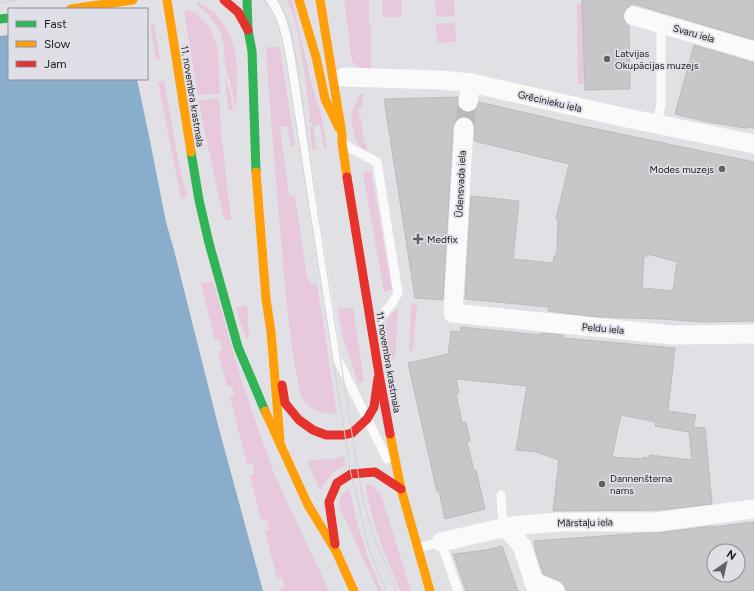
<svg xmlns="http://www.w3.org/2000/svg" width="754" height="591" font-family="Figtree,sans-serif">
<rect width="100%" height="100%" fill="#e1e0e5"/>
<!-- green -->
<g fill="#e7c8dc">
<path d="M287,0H292L312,86L322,118L327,148H324L320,125L313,126L317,149L312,150L310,127L312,126V123L310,122C309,105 306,87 304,69C300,46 298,22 287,0Z"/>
<path d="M344,0H369V25H371V69C363,69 357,68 352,61Z"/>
<path d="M382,0H401L402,17H383Z"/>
<path d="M435,0H454L455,16L436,17Z"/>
<path d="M198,2C203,6 209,8 214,12C221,19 231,34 233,43C239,65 237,90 236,111L230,81L225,66L224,46L220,30L209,15L199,7L197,5Z"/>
<path d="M577,3H582L585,84H578Z"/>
<path d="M187,10L194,12L199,16L210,28L218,50L220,94L198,95L184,11Z"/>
<path d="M154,23L160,59L156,60L150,24Z"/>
<path d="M455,23L456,42L437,43L436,24Z"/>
<path d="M268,47H277L280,49L295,146L291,147L287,126L280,127L289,195L295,197L307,277L311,283L317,284L337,414C322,413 312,413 303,399C299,392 298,383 297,375C292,352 290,330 287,306C279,221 272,135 266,50Z"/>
<path d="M225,77L231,96L233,110H228Z"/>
<path d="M164,81L180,169L187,197L181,199L158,82Z"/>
<path d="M360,94H364L361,108H358L359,117H361L364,143L366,144L367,151L361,148L355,138L351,118L354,107Z"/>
<path d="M219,98L221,132L231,219L230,220H227L224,219L222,211L198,100Z"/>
<path d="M371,171L392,289L384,292L363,173Z"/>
<path d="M213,281L240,376L260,434L275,476L329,591H280V589L285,587L282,577L277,578L265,531L270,529L267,519L261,520L250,476L255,473L252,463L247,464L230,397L234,395L232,386H227L218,352L223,349L220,340H215L201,284Z"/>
<path d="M411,304H417L413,351H409Z"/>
<path d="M247,305L249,337L246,339L236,308Z"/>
<path d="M353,307L364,381L360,383H358L342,334L338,309Z"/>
<path d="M398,309L395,358L392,359L384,325L392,313Z"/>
<path d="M344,456L346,465L333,472L320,490L308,464L309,460L334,459Z"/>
<path d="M365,484L373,485L381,495L411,591H400L381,544L371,512Z"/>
<path d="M349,488L357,523L368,557L382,591H378L340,508C338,499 342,493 349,488Z"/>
</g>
<!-- water -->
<path fill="#89aecc" d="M0,0L9,9V79H137L149,136L166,222L174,250L218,425L263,591H0Z"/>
<!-- pier -->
<path fill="#e1e0e5" d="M0,0H115L116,9H9V35L0,36Z"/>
<!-- building -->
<g fill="#c7c6c9" stroke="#bcbbbe" fill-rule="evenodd">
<path d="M582,0H629V2V0H754V40L637,5L629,4V7L626,8L624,13L623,18L626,23L629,26L630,89L585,90Z"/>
<path d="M694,45L751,62H754V128L748,127V128L739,127L708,122L675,114Z"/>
<path d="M458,97V106L461,110L466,113L472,112L476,109L479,102L578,125L754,162V321L703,322L662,319L599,317L548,311L549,307L465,299L471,196L519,201L513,259L553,263L554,256H556V252H557L558,219H556L569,164L474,141L475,128L474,122L470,118L465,116L459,117L455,121L453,126L443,300L415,298L384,99ZM648,254L677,262L673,291L642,288L644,256H648Z"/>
<path d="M461,327L541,335V333L563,335V338L675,348L668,411L696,415L693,427L705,428L712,504L660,510L553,511L559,460L536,452L516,450L527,386L456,379L459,393H456L462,423L466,422L470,441L467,442L474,471L476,470L485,509L445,519L439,491L437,492L408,363L448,354L451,331L460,332ZM621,415L656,422L655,426L689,432L692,460L650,455L649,458L643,457L642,459L612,457Z"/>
<path d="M754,522V591H569L566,590L564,585L560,581L543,574L536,553L534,541L643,533H657L713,526V527ZM714,551H738V575H714Z"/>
<path d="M502,546L518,591H466L453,554L486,550Z"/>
</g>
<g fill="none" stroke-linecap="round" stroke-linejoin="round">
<!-- street-tunnel -->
<path stroke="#bab9bd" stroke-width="19" stroke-dasharray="19 10" stroke-linecap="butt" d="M464,127L468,102"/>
<!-- lane -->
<g stroke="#fafafb" stroke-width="9">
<path d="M271,0C284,18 287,42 291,63L337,359L342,368L387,459"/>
<path d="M657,124L661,104V24"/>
<path d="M343,144L377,162L398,293L391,305L374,325"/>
<path d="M501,495L502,513L506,527"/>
<path d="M418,548L441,542L458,591"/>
</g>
<!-- street -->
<g stroke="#fafafb" stroke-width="19">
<path d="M634,16L754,51"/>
<path d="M344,77L441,80L471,83L622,117L754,144"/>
<path d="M468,102L471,83"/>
<path d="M464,127L453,313L673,335L754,334"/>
<path d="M506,527L522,546L537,591"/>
<path d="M441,542L506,527L522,525L559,522H656L754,509"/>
<path d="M534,582L555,591"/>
</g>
<!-- fast -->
<g stroke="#30b455" stroke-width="9">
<path d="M247,0L248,30L252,51L256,172"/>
<path d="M0,19L9,18"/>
<path d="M191,152L199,200L209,243L238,347L265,411"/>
</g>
<!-- slow -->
<g stroke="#ff9f0a" stroke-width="9">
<path d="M167,0L191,152"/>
<path d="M299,0L316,57L325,99L339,128"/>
<path d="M320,0L342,134V143L347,177"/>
<path d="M71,9L133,0"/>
<path d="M256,172L266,299L271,332L280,440"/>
<path d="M265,411L308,505L336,551L354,591"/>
<path d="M390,434L401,489L430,591"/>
</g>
<!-- jam -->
<g stroke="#e5322d" stroke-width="9">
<path d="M224,0L238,12L248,30"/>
<path d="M347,177L379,374L390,434"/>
<path d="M282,385L285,403L299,420L313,430L326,435H344L352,433L367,419L374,407L378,378"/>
<path d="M335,544L329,502L337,483L351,474L375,472L401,489"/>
</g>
<!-- tram -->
<g stroke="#d2d2d3" stroke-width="1">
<path d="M264,0C280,17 283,43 287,65L351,474L359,505L367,544L386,591"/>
<path d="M278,0L286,16L292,36L297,64L314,187L358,473L365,508L377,544L397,591"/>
<path d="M0,3L17,0"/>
</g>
</g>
<!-- markers -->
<g fill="#616164" stroke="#e0dee7" stroke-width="1.5">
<circle cx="607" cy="59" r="4"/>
<circle cx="722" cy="169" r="4"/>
<path d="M416 233h4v4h4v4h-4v4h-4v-4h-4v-4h4z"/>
<circle cx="602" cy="484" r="4"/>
</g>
<g text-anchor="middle" stroke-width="3.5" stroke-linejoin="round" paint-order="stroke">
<!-- street labels -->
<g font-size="10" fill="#1c1c1f" stroke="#e0dee7">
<text transform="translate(694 33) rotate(16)" y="4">Svaru iela</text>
<text transform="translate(193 96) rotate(81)" y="4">11. novembra krastmala</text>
<text transform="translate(550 101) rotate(13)" y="4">Grēcinieku iela</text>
<text transform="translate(460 184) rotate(-87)" y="4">Ūdensvada iela</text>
<text transform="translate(603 328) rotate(5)" y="4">Peldu iela</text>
<text transform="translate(389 362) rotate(80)" y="4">11. novembra krastmala</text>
<text transform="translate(585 522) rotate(-1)" y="4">Mārstaļu iela</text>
</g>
<!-- poi labels -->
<g font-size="10" fill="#1c1c1f" stroke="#e0dee7" text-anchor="start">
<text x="615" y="57">Latvijas<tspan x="615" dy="12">Okupācijas muzejs</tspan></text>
<text x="714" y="173" text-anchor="end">Modes muzejs</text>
<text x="427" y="243">Medfix</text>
<text x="610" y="482">Dannenšterna<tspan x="610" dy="12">nams</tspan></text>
</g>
</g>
<!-- legend -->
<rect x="8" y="8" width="140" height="72" fill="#e0dee7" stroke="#929097"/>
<rect x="16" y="21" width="20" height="6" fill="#30b455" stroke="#929097"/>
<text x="44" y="28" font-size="12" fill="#1c1c1f">Fast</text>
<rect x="16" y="41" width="20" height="6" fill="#ff9f0a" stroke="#929097"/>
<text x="44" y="48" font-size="12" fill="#1c1c1f">Slow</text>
<rect x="16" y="61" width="20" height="6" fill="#e5322d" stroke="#929097"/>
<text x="44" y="68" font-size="12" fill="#1c1c1f">Jam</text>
<!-- north arrow -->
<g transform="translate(726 563) rotate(34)"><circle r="19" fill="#e0dee7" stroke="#929097"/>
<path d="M0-3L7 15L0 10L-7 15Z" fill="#616164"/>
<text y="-6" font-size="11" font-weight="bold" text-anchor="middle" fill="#1c1c1f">N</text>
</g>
</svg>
